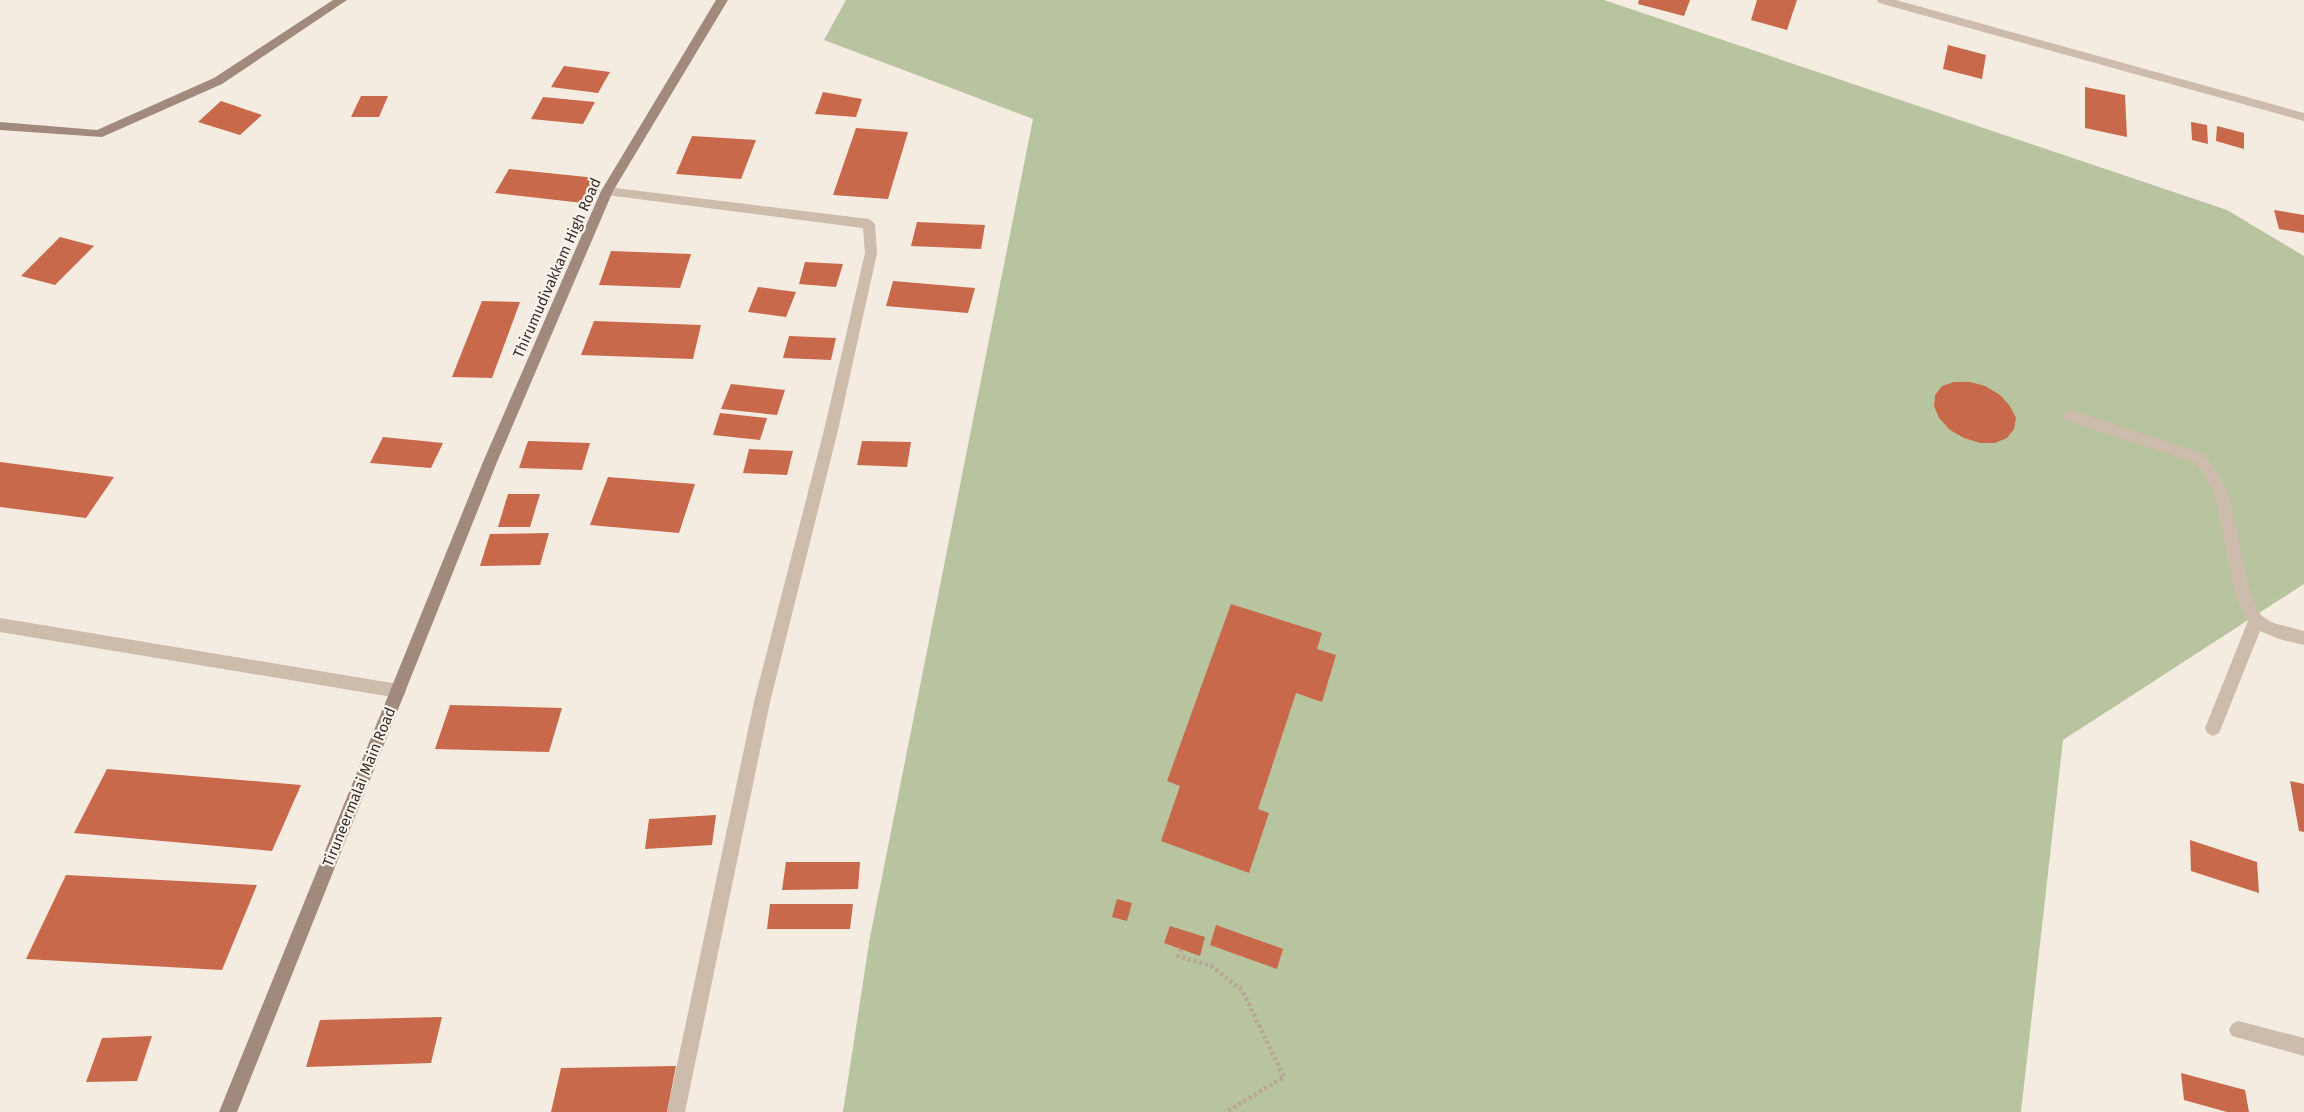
<svg xmlns="http://www.w3.org/2000/svg" width="2304" height="1112" font-family="'Fira Sans',sans-serif">
<rect width="100%" height="100%" fill="#f4ebe1"/>
<!-- green -->
<path fill="#b8c4a0" d="M846,0H1604L2227,210L2304,256V584L2063,740L2021,1112H843L870,937L1033,119L824,40Z"/>
<!-- building -->
<g fill="#c8694b">
<path d="M1639,0H1690L1684,16L1638,4Z"/>
<path d="M1757,0H1797L1787,30L1751,20Z"/>
<path d="M1948,45L1986,55L1982,79L1943,69Z"/>
<path d="M564,66L610,72L598,93L551,87Z"/>
<path d="M2085,87L2125,95L2127,137L2085,128Z"/>
<path d="M823,92L862,99L856,117L815,114Z"/>
<path d="M361,96H388L379,117H351Z"/>
<path d="M543,97L595,102L583,124L531,119Z"/>
<path d="M221,101L262,115L240,135L198,122Z"/>
<path d="M2191,122L2207,125L2208,144L2192,140Z"/>
<path d="M2217,126L2244,133V149L2216,141Z"/>
<path d="M856,128L908,132L888,199L833,195Z"/>
<path d="M692,136L756,140L741,179L676,174Z"/>
<path d="M509,169L596,178L583,203L495,193Z"/>
<path d="M2274,210L2304,215V233L2279,229Z"/>
<path d="M917,222L985,225L981,249L911,246Z"/>
<path d="M60,237L94,246L55,285L21,276Z"/>
<path d="M611,251L691,254L680,288L599,285Z"/>
<path d="M805,262L843,264L836,287L799,284Z"/>
<path d="M893,281L975,288L968,313L886,306Z"/>
<path d="M758,287L796,292L786,317L748,312Z"/>
<path d="M482,301L520,302L492,378L452,377Z"/>
<path d="M594,321L701,325L693,359L581,355Z"/>
<path d="M789,336L836,338L831,360L783,358Z"/>
<path d="M1954,382H1970L1985,386L2000,395L2010,406L2016,418L2014,429L2007,438L1995,443H1980L1964,438L1950,430L1939,418L1934,406L1935,395L1942,386Z"/>
<path d="M731,384L785,390L777,415L721,409Z"/>
<path d="M720,413L767,418L760,440L713,435Z"/>
<path d="M383,437L443,443L431,468L370,463Z"/>
<path d="M528,441L590,443L582,470L519,468Z"/>
<path d="M862,441L911,442L907,467L857,465Z"/>
<path d="M749,449L793,451L787,475L743,473Z"/>
<path d="M0,462L114,477L86,518L0,507Z"/>
<path d="M608,477L695,484L679,533L590,525Z"/>
<path d="M508,494H540L530,527H498Z"/>
<path d="M549,533L540,565L480,566L490,534Z"/>
<path d="M1231,604L1322,633L1317,649L1336,655L1322,702L1296,693L1258,809L1269,813L1249,873L1161,841L1180,786L1167,781Z"/>
<path d="M450,705L562,708L549,752L435,749Z"/>
<path d="M107,769L301,785L272,851L74,833Z"/>
<path d="M2290,781L2304,784V832L2299,831Z"/>
<path d="M716,815L712,845L645,849L649,819Z"/>
<path d="M2190,840L2257,862L2259,893L2191,871Z"/>
<path d="M786,862H860L858,889L782,890Z"/>
<path d="M66,875L257,885L222,970L26,959Z"/>
<path d="M1117,899L1132,903L1127,921L1112,917Z"/>
<path d="M770,904H853L850,929H767Z"/>
<path d="M1216,925L1283,949L1277,969L1210,945Z"/>
<path d="M1170,926L1205,937L1200,956L1164,943Z"/>
<path d="M442,1017L431,1063L306,1067L320,1020Z"/>
<path d="M152,1036L137,1081L86,1082L102,1038Z"/>
<path d="M676,1066L667,1112H551L561,1068Z"/>
<path d="M2181,1073L2245,1090L2249,1112H2227L2184,1100Z"/>
</g>
<g fill="none" stroke-linecap="round" stroke-linejoin="round">
<!-- path -->
<path stroke="#b9a596" stroke-width="4.5" stroke-dasharray="3 3" stroke-linecap="butt" d="M1181,949L1178,956L1211,966L1242,990L1284,1077L1226,1112"/>
<!-- lane -->
<path fill="#cdbbac" fill-rule="evenodd" d="M0,618L398,684L404,686L406,691L404,696L398,698L0,632Z"/>
<!-- street -->
<g fill="#cdbbac" fill-rule="evenodd">
<path d="M1877,0H1896L2304,113V121L1879,3Z"/>
<path d="M607,187L869,219L875,224L877,253L838,430L770,702L685,1112H667L754,702L824,430L865,253L863,228L607,195L601,191Z"/>
<path d="M2070,410L2204,454L2219,475L2229,496L2248,584L2256,608L2262,616L2273,623L2304,631V645L2279,639L2260,631L2219,733L2213,736L2207,733L2205,728L2248,621L2237,600L2233,584L2215,496L2206,478L2194,462L2065,420L2063,416L2065,412Z"/>
<path d="M2238,1021L2304,1038V1056L2232,1036L2229,1030L2232,1024Z"/>
</g>
<!-- secondary -->
<g fill="#a18a7d" fill-rule="evenodd">
<path d="M333,0H347L222,84L102,137L0,130V122L97,130L214,78Z"/>
<path d="M716,0H728L613,191L497,462L237,1112H219L483,462L601,191Z"/>
</g>
</g>
<g text-anchor="middle" stroke-width="4.5" stroke-linejoin="round" paint-order="stroke">
<!-- street labels -->
<g font-size="15" fill="#3b302b" stroke="#fbf5ee">
<text transform="translate(557 268) rotate(-66)" y="5">Thirumudivakkam High Road</text>
<text transform="translate(359 787) rotate(-68)" y="5">Tiruneermalai Main Road</text>
</g>
</g>
</svg>
